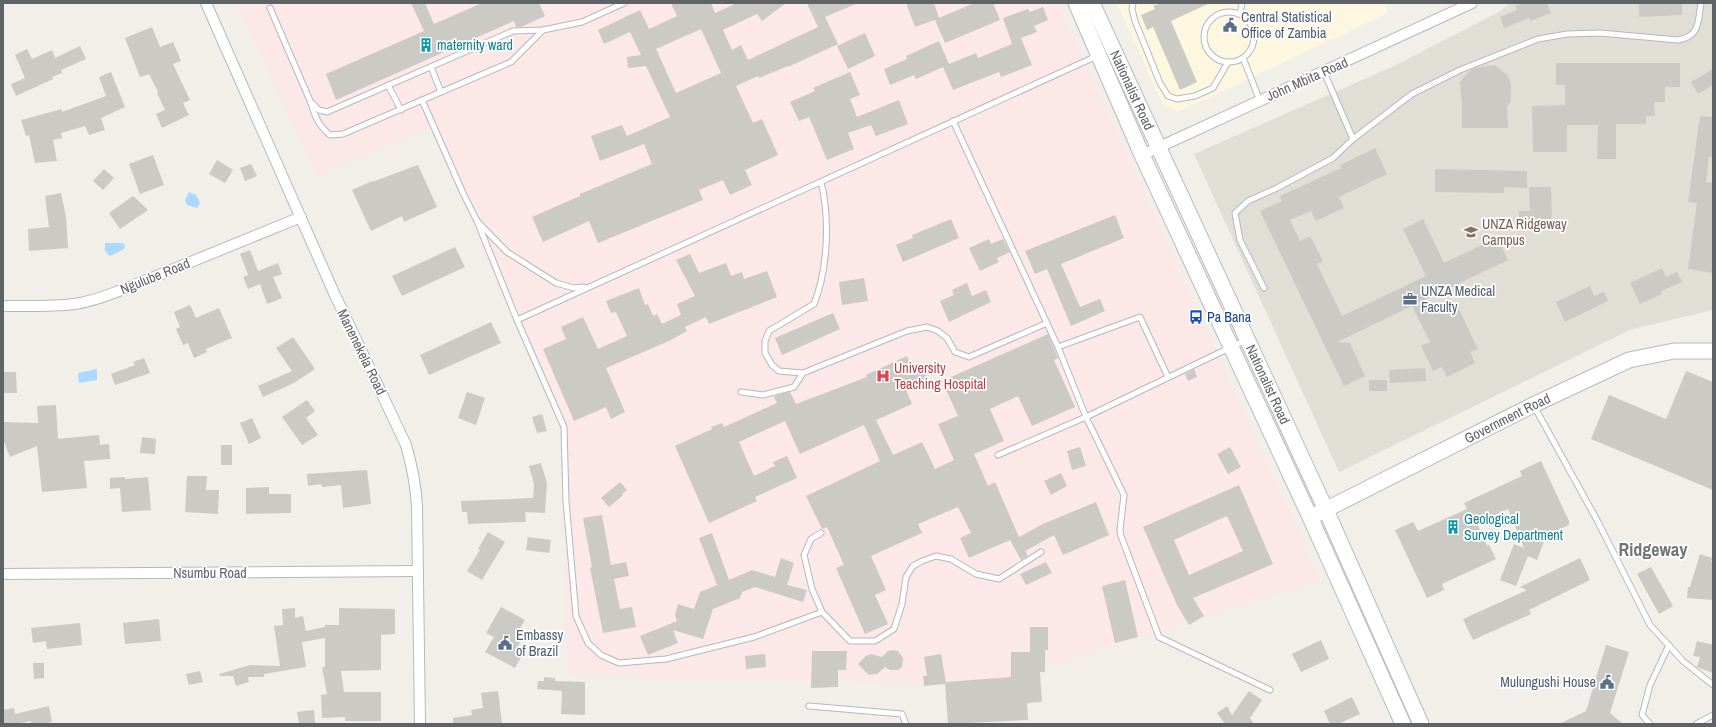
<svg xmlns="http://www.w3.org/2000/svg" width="1716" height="727" font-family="'Archivo Narrow',sans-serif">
<rect width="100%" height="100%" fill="#f1efe8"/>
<!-- commercial -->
<path fill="#fef7e0" d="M1117,3H1383L1388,13L1178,112L1163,105Z"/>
<!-- education -->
<path fill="#e1ded6" d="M1510,3H1713V310L1632,329L1339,472L1194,154L1392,67L1499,12Z"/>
<!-- medical -->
<path fill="#fce8e6" d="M236,3H1058L1320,580L987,685L567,674L564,431L513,321L432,127L317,175Z"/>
<!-- water -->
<g fill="#aadaff">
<path d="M189,192L196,195L200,203L197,208L187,205L185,200Z"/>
<path d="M105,243H123L125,245L124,249L110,256L105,251Z"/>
<path d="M97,369V380L79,383L78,373Z"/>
</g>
<!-- building -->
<g fill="#cccac5" fill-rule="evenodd">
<path d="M411,3H425L434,24L482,3H539L545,16L521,27H516L514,21L336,100L326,74L424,31Z"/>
<path d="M671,3H711L715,13L737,3H786L762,21L757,14L723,30L732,50L741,45L748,60L818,27L807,3H858L825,17L838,44L788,67V66L759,78L758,76L736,86L753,123L762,119L778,155L745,170L752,185L730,195L723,180L699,190L703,200L598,243L589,221L543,242L532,217L580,196V194L652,164L644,144L600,161L591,136L622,125L627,136L670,117L646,66L628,68L627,57L641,55L630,32L604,44L598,30L640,10L649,29L677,16ZM701,29L721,73L676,93L656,49Z"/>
<path d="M906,3H934L939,18L974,3H993L1000,20L945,43L935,20L915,27Z"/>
<path d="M1161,3H1210L1171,21L1197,82L1180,90L1153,27L1147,30L1141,15L1155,9L1153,6Z"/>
<path d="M1524,3H1547L1551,13L1530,21V18L1504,28L1500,17L1517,10L1515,6Z"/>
<path d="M1639,3H1682V15L1639,17Z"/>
<path d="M1043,7L1048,20L1034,26L1037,32L1021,38L1032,65L1001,77L999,72L953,90L943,67L916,79L914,75L890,85L884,69L907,59L906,56L939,41L949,64L976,53L978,58L1012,44L1003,18L1028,9L1030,12Z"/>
<path d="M152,27L160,47L173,42L181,61L173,64L190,100L183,103L189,115L162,128L156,114L165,110L157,93L158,92L149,74L140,77L125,38Z"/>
<path d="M865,33L875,56L848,69L837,46Z"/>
<path d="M80,46L86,59L61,70L62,73L52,77L53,79L16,96L11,84L25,78L15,55L27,49L32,59L52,50L55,58Z"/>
<path d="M1556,63H1680V87H1665V102H1654L1655,116H1646V124H1616V159H1597L1598,125H1567V152H1533L1532,106L1565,105V85H1556Z"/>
<path d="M1495,65L1507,75L1511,83V101L1507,106L1508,128H1462V105L1460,82L1470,70L1480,67Z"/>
<path d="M1713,69V85L1698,94L1691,82Z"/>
<path d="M111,72L125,107L101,118L105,130L89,135L85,126L61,133L62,138L53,140L57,161L35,163L29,135L26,136L21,120L62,109V112L106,96L99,77Z"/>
<path d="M850,72L860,95L850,99L857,117L899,100L908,124L876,136L871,125L848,133L854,149L827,160L809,117L799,121L790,102L815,91L813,88Z"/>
<path d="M1700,116L1713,117V157H1709L1706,182L1713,183V273L1688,269L1697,203L1688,202Z"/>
<path d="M1375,148L1387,174L1339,197L1344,208L1316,221L1311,211L1290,220L1300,241L1310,236L1323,261L1317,264L1342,316L1426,276L1403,229L1423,219L1444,263L1497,238L1508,260L1414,305H1457L1478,349L1470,352L1475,363L1447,377L1442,367L1433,371L1421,346L1430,342L1412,306L1337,342L1350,343L1365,376L1344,386L1260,211L1282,201L1280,196L1341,168L1340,165Z"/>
<path d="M153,155L164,185L140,194L129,164Z"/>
<path d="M217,160L233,170L225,183L209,174Z"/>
<path d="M251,164L257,176L245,181L240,168Z"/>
<path d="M418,165L437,207L404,222L402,216L371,231L352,190L372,181V182Z"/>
<path d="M104,169L114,178L103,190L93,181Z"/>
<path d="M1435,169L1527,171V188L1504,187V193L1435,192Z"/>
<path d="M1529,187H1551L1552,229H1519V211H1530Z"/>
<path d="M61,193L66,217L68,248L29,251L28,229L49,227L45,196Z"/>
<path d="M133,196L148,210L120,229L109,213Z"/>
<path d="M1115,215L1124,238L1061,264L1080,307L1100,299L1105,311L1071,326L1047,269L1035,274L1025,251Z"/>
<path d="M951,219L959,238L903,262L896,245L913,238L912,235Z"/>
<path d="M989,239L991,244L1003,239L1010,252L997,258L999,262L980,271L969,248Z"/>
<path d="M455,247L465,267L402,296L392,276Z"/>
<path d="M250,250L258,271L278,263L282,274L273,277L282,298L267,304L260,284L248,289L243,277L248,275L240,254Z"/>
<path d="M690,254L699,273L726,263L731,276L742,272L744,279L767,271L777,297L709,324L706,317L685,327L687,331L669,341L606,368L625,412L611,419L606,407L574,421L543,349L566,339L561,327L583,317L598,349L627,336L616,312L611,313L606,301L639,288L645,305L648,304L653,316L657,314L662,324L681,315L677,304L695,296L676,260Z"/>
<path d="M1662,268L1666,277L1677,272L1682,282L1661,291L1662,294L1640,304L1630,283Z"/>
<path d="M864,278L868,301L842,305L839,282Z"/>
<path d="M967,283L972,296L986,290L991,302L949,322L940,301L954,295L952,290Z"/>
<path d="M1590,286L1594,296L1604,292L1608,301L1565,322L1556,302Z"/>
<path d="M190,305L196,318L219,308L232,338L206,349L207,352L194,358L188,343L183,345L176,329L180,327L174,312Z"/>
<path d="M833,313L840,329L782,355L775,338Z"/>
<path d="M491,322L501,343L429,375L420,355Z"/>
<path d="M1048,334L1058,358L1054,360L1075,407L1032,426L1018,396L990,409L1004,441L974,454L988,486L995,482L1019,537L1043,524L1096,502L1109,535L1063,555L1054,535L1025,551L1028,556L1021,560L1010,540L969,558L960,538L971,533L958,507L918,524L922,533L871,556L886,590L875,595L888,624L865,634L836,568L844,565L827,527L822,529L806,496L880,461L864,425L800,454L785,421L739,442L754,476L775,466L773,462L787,456L797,478L755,497L757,501L709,523L675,446L712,429L711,427L722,423L724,427L777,403L774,397L778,395L790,392L796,404L867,377L866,375L907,356L914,372L923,367L928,377L905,388L912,404L876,420L893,455L922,442L935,469L954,460L938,424L958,416L942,381Z"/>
<path d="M293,337L315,369L294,383L263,397L258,386L292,371L276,348Z"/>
<path d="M144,358L150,373L115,385L111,374L135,365L133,362Z"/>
<path d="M1425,368L1426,381L1390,383L1389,370Z"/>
<path d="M1194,369L1197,377L1188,381L1185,374Z"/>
<path d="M1686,371L1713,382V490L1591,439L1609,395L1666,419Z"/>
<path d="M3,372H16L17,393H3Z"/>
<rect x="1369" y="380" width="18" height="11"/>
<path d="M467,392L485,398L476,425L458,418Z"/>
<path d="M307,400L315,411L306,418L318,435L302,445L282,417Z"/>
<path d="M56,405L58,439L99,435L100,445L109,444L110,459L84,461L87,488L42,492L37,446L10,457L3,439V422L38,423L37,406Z"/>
<path d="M542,414L547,431L537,433L532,417Z"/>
<path d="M252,418L261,438L249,444L240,423Z"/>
<path d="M142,437L156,439L155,454L140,453Z"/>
<rect x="221" y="445" width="11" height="20"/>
<path d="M1080,447L1086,466L1072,470L1067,451Z"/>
<path d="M1230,447L1241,467L1228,474L1217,454Z"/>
<path d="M1541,461L1569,521V525L1546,536L1537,560L1528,556L1516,586L1500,580L1514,544L1524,548L1508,509L1477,523L1487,546L1489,545L1496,559L1442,584L1444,590L1427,598L1395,530L1413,522L1418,531L1467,509L1464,503L1522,476L1520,471Z"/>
<path d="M541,463L547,483L545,513L525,512L526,522L468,524L467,512H462L461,501L533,498L534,484L529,466Z"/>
<path d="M367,470L371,504L343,508L341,485L322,487L321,484L308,486L307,474Z"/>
<path d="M1061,473L1067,486L1051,495L1044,481Z"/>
<path d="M187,476H207L206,490H219L218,514L185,512Z"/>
<path d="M125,477V479L148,477L151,510L122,512L120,488L110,489V478Z"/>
<path d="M620,482L627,490L622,494L623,495L609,507L601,498Z"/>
<path d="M1239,485L1273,564L1193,598L1204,616L1189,625L1177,605L1143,527ZM1227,516L1243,551L1189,575L1174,540Z"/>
<path d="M269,487V494H291V513L246,514V488Z"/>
<path d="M602,515L611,565L626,562L629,576L614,579L620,609L632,607L636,627L603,633L590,568L592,567L583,518Z"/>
<path d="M488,532L505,542L482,580L467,571L480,550L478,549Z"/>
<path d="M712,533L729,580L752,570L775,577L781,558L794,563L787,585L807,590L803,602L755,587L742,592L740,598L713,609L703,639L673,630L678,643L648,655L640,636L677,621L675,615L678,604L694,609L700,592L717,585L699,538Z"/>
<path d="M528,537L551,540L549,553L526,550Z"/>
<path d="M1700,554L1712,558L1711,562H1713V600L1687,598L1688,587H1690Z"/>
<path d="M1580,558L1590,580L1529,610L1531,614L1473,640L1463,619L1527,590L1520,587Z"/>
<path d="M1046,562L1052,573L1026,585L1020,574Z"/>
<path d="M1651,567L1673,606L1659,614L1637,574Z"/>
<path d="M1125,580L1138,637L1115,643L1102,586Z"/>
<path d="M501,607L525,620L519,630L525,633L516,650L523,654L515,668L485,652L494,637L486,633Z"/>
<path d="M295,608V618L303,616L306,631L325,627V625H339V608L395,609V634L381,635V670L341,671L344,692H381V721H345V717L322,718L321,695L327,694L322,667H325V638L302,642L306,667L264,674V677H248L249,682L236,686L233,676H220L219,674L250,665L280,666L274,626L283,625L282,609Z"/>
<path d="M159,619L161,641L125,644L123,623Z"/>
<path d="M80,623L82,645L47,649L46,641L33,643L31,628Z"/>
<path d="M1030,627H1048V650H1045V672H1040L1042,702L1027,703L1028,720L948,724L945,684L924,686L923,676H927L924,657L941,654L946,682L1011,677V652H1030Z"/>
<path d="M1321,640L1329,659L1301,672L1292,654Z"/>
<path d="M1697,641L1713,645V673L1697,667L1700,657L1693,656Z"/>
<path d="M1606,645L1629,652L1610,713L1623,724H1559L1586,711Z"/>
<path d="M893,650L898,651L903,658L902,667L898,670H890L885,667L877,674L869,675L858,664L866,656L871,654L882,657L888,651Z"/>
<path d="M812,651H847L846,670H838V687L811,688Z"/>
<path d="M765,654L766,667L746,669L745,656Z"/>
<path d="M33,663H44V678L34,679Z"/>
<path d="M200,671L203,682L189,685L186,674Z"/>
<path d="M544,677L555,678V681L585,682V715L561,714L562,691L537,689L538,681H544Z"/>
<path d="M498,691L502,724H453V718L472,715L471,710L483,708L481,693Z"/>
<path d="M1249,691L1262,700L1250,718L1254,724H1225L1217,713L1227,706L1232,715Z"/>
<path d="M1352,697L1360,714L1338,724H1330L1324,711Z"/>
<path d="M49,706L52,722L41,724H31V721L16,724H3V710L14,708L15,714Z"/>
<path d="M314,710L315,723L299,724L297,712Z"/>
</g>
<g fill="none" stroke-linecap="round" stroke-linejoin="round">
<defs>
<g id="service">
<path d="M1133,3L1132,9L1135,21L1160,83L1168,96L1177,99L1195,96L1213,88L1228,62"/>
<path d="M270,8L311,103C315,117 319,126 330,135L343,134L511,62L543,30"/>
<circle cx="1229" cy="37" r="25"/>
<path d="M1240,14L1242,3"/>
<path d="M1243,58L1260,101"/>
<path d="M431,67L441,92"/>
<path d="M388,85L401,110"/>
<path d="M422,100L463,193L477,221L507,252L556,283L574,288L584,287"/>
<path d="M312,103L319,110L327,112L513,31L543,30L582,22L624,3"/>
<path d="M953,121L1058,347L1086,417L1124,495L1120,530L1121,536L1159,637L1270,690"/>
<path d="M1353,139L1412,94L1460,70L1538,39L1567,34L1600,33L1678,40C1700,37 1698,21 1701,3"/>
<path d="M821,182C830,218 828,269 814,304L769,331L765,341V353L772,365L779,371L803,373L907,331L927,327L938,331L947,338L955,352L969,357L1047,323"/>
<path d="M477,221L517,320L564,427L566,501L576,616L588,643L601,655L619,663L666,659L754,637L822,612"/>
<path d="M1264,288L1240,240L1235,213L1248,201L1277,188L1333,158L1353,139L1324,72"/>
<path d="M517,320L1097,56"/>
<path d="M1058,347L1140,317L1168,377"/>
<path d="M741,392L763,395L794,387L803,373"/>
<path d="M1534,406L1598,522L1650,625L1683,661L1713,685"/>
<path d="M998,455L1086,417L1246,340"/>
<path d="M821,533L811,539L804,555L812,589L822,612L850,641H875L894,629L902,604L906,577L913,566L922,561L936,556L951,559L976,574L999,579L1041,552"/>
<path d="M809,706L902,714L906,724"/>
<path d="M1650,724L1642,715L1650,685L1669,645"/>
<path d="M1696,724L1713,715"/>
</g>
<g id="minor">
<path d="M206,3L334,293L406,445C412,466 416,485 417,507L420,724"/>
<path d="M1142,155L1472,3"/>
<path d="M3,306C27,306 50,307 74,304C92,302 110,294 127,288L301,217"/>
<path d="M3,574L418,571"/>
</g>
<g id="secondary">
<path d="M1076,3L1142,155L1310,517L1403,724"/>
<path id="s1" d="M1092,3L1326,510L1421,724"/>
<path id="s2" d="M1317,514L1533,405L1629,360L1674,351H1713"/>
</g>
</defs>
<!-- service casing -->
<use href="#service" stroke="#b5b8bc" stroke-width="7"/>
<!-- minor casing -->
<use href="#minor" stroke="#b5b8bc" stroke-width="12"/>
<!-- secondary casing -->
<use href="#secondary" stroke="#b6babf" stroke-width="17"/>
<!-- service -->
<use href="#service" stroke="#fff" stroke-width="5"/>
<!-- minor -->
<use href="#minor" stroke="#fff" stroke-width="10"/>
<!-- secondary -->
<use href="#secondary" stroke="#fff" stroke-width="15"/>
</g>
<!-- icons -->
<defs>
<symbol id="civic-bare" viewBox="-9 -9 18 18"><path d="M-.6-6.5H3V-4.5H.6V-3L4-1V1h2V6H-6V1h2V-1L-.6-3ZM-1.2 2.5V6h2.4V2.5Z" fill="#5c6f8a" stroke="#fff" stroke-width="2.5" paint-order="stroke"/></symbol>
<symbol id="building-bare" viewBox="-9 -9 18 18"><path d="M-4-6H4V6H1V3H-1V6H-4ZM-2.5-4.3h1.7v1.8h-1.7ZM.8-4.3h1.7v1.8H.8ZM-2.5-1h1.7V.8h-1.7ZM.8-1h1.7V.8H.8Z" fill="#0f9aa8" stroke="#fff" stroke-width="2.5" paint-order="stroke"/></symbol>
<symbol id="university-bare" viewBox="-9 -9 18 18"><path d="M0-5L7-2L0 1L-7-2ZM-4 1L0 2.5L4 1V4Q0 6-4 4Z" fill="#8d6e63" stroke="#fff" stroke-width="2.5" paint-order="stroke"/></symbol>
<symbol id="office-bare" viewBox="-9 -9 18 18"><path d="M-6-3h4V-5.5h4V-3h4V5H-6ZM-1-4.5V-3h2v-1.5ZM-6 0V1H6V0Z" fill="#5c6f8a" stroke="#fff" stroke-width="2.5" paint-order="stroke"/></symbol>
<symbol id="bus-bare" viewBox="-9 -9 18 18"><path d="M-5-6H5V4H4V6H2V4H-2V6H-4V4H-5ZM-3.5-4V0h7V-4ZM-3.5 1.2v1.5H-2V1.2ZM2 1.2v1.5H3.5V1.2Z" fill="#1a4fb4" stroke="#fff" stroke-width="2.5" paint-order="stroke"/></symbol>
<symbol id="hospital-bare" viewBox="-9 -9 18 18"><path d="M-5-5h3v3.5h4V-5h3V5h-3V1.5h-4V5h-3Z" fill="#e0444e" stroke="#fff" stroke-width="2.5" paint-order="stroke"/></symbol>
</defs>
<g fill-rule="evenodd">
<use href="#civic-bare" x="1220" y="15" width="20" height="20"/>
<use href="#building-bare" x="416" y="35" width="20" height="20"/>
<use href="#university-bare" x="1461" y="222" width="20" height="20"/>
<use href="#office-bare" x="1400" y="289" width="20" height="20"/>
<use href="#bus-bare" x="1186" y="307" width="20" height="20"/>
<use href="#hospital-bare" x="873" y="366" width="20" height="20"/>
<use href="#building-bare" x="1443" y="517" width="20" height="20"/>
<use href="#civic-bare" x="495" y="633" width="20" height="20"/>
<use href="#civic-bare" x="1597" y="672" width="20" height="20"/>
</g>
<g text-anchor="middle" stroke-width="3.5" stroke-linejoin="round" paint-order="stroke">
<!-- service labels -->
<g font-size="14" fill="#4e5e75" stroke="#fff" text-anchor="start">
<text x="1241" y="22">Central Statistical<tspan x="1241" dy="16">Office of Zambia</tspan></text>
<text x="1421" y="296">UNZA Medical<tspan x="1421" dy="16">Faculty</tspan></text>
<text x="516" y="640">Embassy<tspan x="516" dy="16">of Brazil</tspan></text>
<text x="1596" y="687" text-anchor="end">Mulungushi House</text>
</g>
<!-- culture labels -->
<g font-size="14" fill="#0d838f" stroke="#fff" text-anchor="start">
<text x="437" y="50">maternity ward</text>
<text x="1464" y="524">Geological<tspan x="1464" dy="16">Survey Department</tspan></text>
</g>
<!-- street labels -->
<g font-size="14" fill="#5f6368" stroke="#fff">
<text transform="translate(1307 79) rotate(-24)" y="5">John Mbita Road</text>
<text dy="5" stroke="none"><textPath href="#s1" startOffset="96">Nationalist Road</textPath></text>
<text transform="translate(155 276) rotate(-22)" y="5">Ngulube Road</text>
<text transform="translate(362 352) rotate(64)" y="5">Manenekela Road</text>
<text dy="5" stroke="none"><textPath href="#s1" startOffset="420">Nationalist Road</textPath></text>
<text dy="5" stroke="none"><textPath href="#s2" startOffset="213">Government Road</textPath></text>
<text x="210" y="578">Nsumbu Road</text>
</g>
<!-- education labels -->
<g font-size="14" fill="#785e54" stroke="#fff" text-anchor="start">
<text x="1482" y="229">UNZA Ridgeway<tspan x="1482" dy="16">Campus</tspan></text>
</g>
<!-- transit labels -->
<g font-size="14" fill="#164399" stroke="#fff" text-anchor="start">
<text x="1207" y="322">Pa Bana</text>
</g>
<!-- health labels -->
<g font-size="14" fill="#be3a42" stroke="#fff" text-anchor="start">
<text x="894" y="373">University<tspan x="894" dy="16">Teaching Hospital</tspan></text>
</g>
<!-- district labels -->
<g font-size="18" font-weight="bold" fill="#70757a" stroke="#fff">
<text x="1653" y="556">Ridgeway</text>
</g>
</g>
<!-- border -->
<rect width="1716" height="727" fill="none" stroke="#5f6368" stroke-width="8"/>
</svg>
